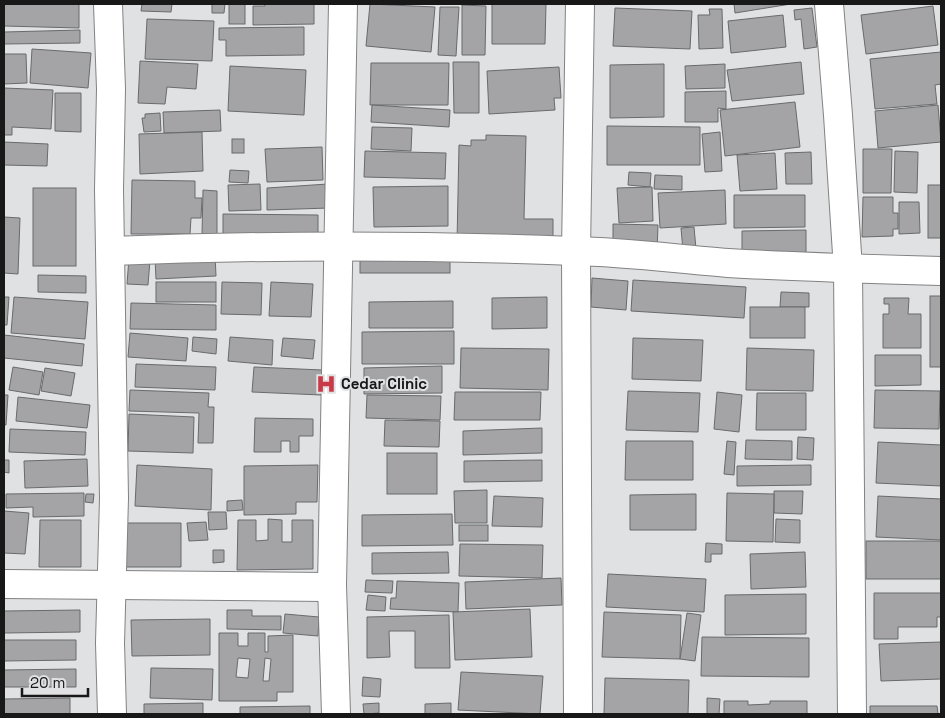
<svg xmlns="http://www.w3.org/2000/svg" width="945" height="718" font-family="'Space Grotesk',sans-serif">
<rect width="100%" height="100%" fill="#e0e1e2"/>
<!-- building -->
<g fill="#a4a4a6" stroke="#696a6b" fill-rule="evenodd">
<path d="M4,4H79V28L4,26Z"/>
<path d="M142,4H172L171,12L141,11Z"/>
<path d="M212,4H225L224,13H212Z"/>
<rect x="229" y="4" width="16" height="20"/>
<path d="M265,4H314V24L253,25V6H265Z"/>
<path d="M370,4L435,7L431,52L366,46Z"/>
<path d="M492,4H546L545,44H492Z"/>
<path d="M734,4H791L735,13Z"/>
<path d="M462,5L486,6L485,55H462Z"/>
<path d="M933,6L938,45L866,54L861,15Z"/>
<path d="M440,7H459L456,56L438,55Z"/>
<path d="M615,8L692,11L690,49L613,46Z"/>
<path d="M812,8L817,47L804,49L801,19L795,20L794,10Z"/>
<path d="M709,9H722L723,48L699,49L698,15H710Z"/>
<path d="M783,15L786,47L731,53L728,21Z"/>
<path d="M147,19L214,21L212,61L145,59Z"/>
<path d="M304,27V55L226,56V40H219V28Z"/>
<path d="M80,30V43L4,44V32Z"/>
<path d="M32,49L91,53L88,88L30,83Z"/>
<path d="M941,52V84L935,85L937,104L875,109L870,59Z"/>
<path d="M4,54H26L27,83L4,84Z"/>
<path d="M140,61L198,64L196,89L167,87L165,104L138,103Z"/>
<path d="M453,62H479V113H454Z"/>
<path d="M801,62L804,94L732,101L727,70Z"/>
<path d="M371,63H449L448,105H370Z"/>
<path d="M664,64V117L610,118V65Z"/>
<path d="M725,64V88L686,89L685,66Z"/>
<path d="M230,66L306,70L304,115L228,111Z"/>
<path d="M559,67L561,98H554L555,110L489,114L487,71Z"/>
<path d="M4,88L53,90L51,129L12,127V135H4Z"/>
<path d="M726,91V109L718,108V122H685V92Z"/>
<path d="M55,93H81V132L55,131Z"/>
<path d="M795,102L800,147L725,156L720,110Z"/>
<path d="M372,105L450,110L449,127L371,122Z"/>
<path d="M938,105L941,142L878,148L875,111Z"/>
<path d="M220,110L221,131L164,133L163,112Z"/>
<path d="M160,113L161,131L144,132L142,118H145V114Z"/>
<path d="M607,126L700,127V165H607Z"/>
<path d="M372,127L412,128L411,151L371,149Z"/>
<path d="M202,132L203,171L140,174L139,134Z"/>
<path d="M720,132L722,171L705,172L702,134Z"/>
<path d="M486,135L526,136L524,219H553V244L457,242L459,145L471,146V140H486Z"/>
<rect x="232" y="139" width="12" height="14"/>
<path d="M4,142L48,144L47,166L4,165Z"/>
<path d="M322,147L323,180L267,182L265,149Z"/>
<path d="M863,149H892L891,193H863Z"/>
<path d="M365,151L446,153L445,179L364,177Z"/>
<path d="M895,151L918,152L917,193L894,192Z"/>
<path d="M811,152L812,184H786L785,153Z"/>
<path d="M775,153L777,189L740,191L737,155Z"/>
<path d="M230,170L249,171L248,183L229,182Z"/>
<path d="M629,172L651,173L650,187L628,185Z"/>
<path d="M655,175L682,176V190L654,189Z"/>
<path d="M132,180L195,181V198H202L201,218H191L190,234H131Z"/>
<path d="M260,184L261,210L229,211L228,185Z"/>
<path d="M328,184L329,208L267,210V188Z"/>
<rect x="928" y="185" width="13" height="53"/>
<path d="M448,186V226L374,227L373,187Z"/>
<path d="M652,187L653,221L619,223L617,188Z"/>
<rect x="33" y="188" width="43" height="78"/>
<path d="M203,190L217,191V234H202Z"/>
<path d="M725,190L726,224L660,228L658,193Z"/>
<path d="M734,195H805V227L734,228Z"/>
<path d="M863,197H893V213H898V229H893V236L862,237Z"/>
<path d="M899,202H919L920,233L899,234Z"/>
<path d="M223,214L318,215V235L223,234Z"/>
<path d="M4,217L20,218L18,274L4,273Z"/>
<path d="M613,224L658,225L657,252L613,251Z"/>
<path d="M694,227L696,249L683,251L681,228Z"/>
<path d="M806,230V260L742,261V231Z"/>
<rect x="360" y="254" width="90" height="19"/>
<path d="M215,255L216,276L156,279L155,258Z"/>
<path d="M129,258L150,260L148,285L127,284Z"/>
<path d="M38,275L86,276V293L38,292Z"/>
<path d="M592,278L628,281L626,310L591,307Z"/>
<path d="M633,280L746,287L744,318L631,311Z"/>
<rect x="156" y="282" width="60" height="20"/>
<path d="M222,282L262,283L261,315L221,314Z"/>
<path d="M271,282L313,284L311,317L269,316Z"/>
<path d="M781,292L809,293V307H780Z"/>
<rect x="930" y="296" width="11" height="71"/>
<path d="M4,297H9L7,325H4Z"/>
<path d="M14,297L88,302L85,339L11,333Z"/>
<path d="M547,297V328L492,329V298Z"/>
<path d="M884,298H909L908,314H921V348H883V314H889V304H884Z"/>
<path d="M453,301V328H369V302Z"/>
<path d="M131,303L216,305V330L130,329Z"/>
<rect x="750" y="307" width="55" height="31"/>
<path d="M454,331V364H362V332Z"/>
<path d="M130,333L188,338L186,361L128,357Z"/>
<path d="M4,335L84,344L82,366L4,358Z"/>
<path d="M193,337L217,339L216,354L192,351Z"/>
<path d="M230,337L273,340L272,365L228,361Z"/>
<path d="M283,338L315,340L313,359L281,356Z"/>
<path d="M633,338L703,340L701,381L632,379Z"/>
<path d="M461,348L549,349L548,390L460,388Z"/>
<path d="M747,348L814,350L813,391L746,390Z"/>
<path d="M875,355H921V385L875,386Z"/>
<path d="M136,364L216,367L215,390L135,387Z"/>
<path d="M442,366V393L364,394V368Z"/>
<path d="M13,367L43,372L39,395L9,390Z"/>
<path d="M254,367L322,370L321,395L252,392Z"/>
<path d="M45,368L75,373L71,396L41,391Z"/>
<path d="M130,390L209,393L208,407H214L213,443H198L199,413L129,411Z"/>
<path d="M875,390L940,391L939,429L874,428Z"/>
<path d="M628,391L700,393L698,432L626,430Z"/>
<path d="M455,392H541L540,420H454Z"/>
<path d="M717,392L742,395L739,432L714,429Z"/>
<path d="M757,393H806V430H756Z"/>
<path d="M4,395H8L6,425H4Z"/>
<path d="M367,395L441,396L440,420L366,418Z"/>
<path d="M18,397L90,405L87,428L16,421Z"/>
<path d="M129,414L194,417L193,453L128,451Z"/>
<path d="M255,418L313,419V436H299V452H290V441H281V452H254Z"/>
<path d="M385,420L440,421L439,447L384,446Z"/>
<path d="M542,428V453L463,455V431Z"/>
<path d="M10,429L86,432L85,455L9,452Z"/>
<path d="M798,437L814,438L813,460L797,459Z"/>
<path d="M746,440L792,441V460L745,459Z"/>
<path d="M626,441H693V480H625Z"/>
<path d="M727,441L736,442L734,475L724,474Z"/>
<path d="M878,442L941,445V486L876,483Z"/>
<rect x="387" y="453" width="50" height="41"/>
<path d="M87,459L88,486L25,488L24,461Z"/>
<path d="M4,460H9V473L4,472Z"/>
<path d="M542,460V481L464,482V461Z"/>
<path d="M137,465L212,469L211,510L135,506Z"/>
<path d="M318,465L317,502H296V514L244,515V466Z"/>
<path d="M811,465V485L737,486V466Z"/>
<path d="M487,490V523H455L454,491Z"/>
<path d="M774,491H803L802,514L774,513Z"/>
<path d="M84,493V516L33,517V507L6,508V494Z"/>
<path d="M727,493L774,494L773,542L726,541Z"/>
<path d="M86,494H94L93,503L85,502Z"/>
<path d="M696,494V530H630V495Z"/>
<path d="M494,496L543,498L542,527L492,526Z"/>
<path d="M878,496L941,499V540L876,537Z"/>
<path d="M242,500L243,510L227,511V501Z"/>
<path d="M4,511L29,513L25,554L4,553Z"/>
<path d="M208,512H226L227,529L209,530Z"/>
<path d="M452,514L453,545L362,546V515Z"/>
<path d="M268,519L282,520V542H292V520H313V569L237,570L238,520H256V541L268,540Z"/>
<path d="M776,519L800,520V543L775,542Z"/>
<path d="M40,520H81V567H39Z"/>
<path d="M206,522L208,540L189,541L187,523Z"/>
<path d="M124,523H181V567H123Z"/>
<rect x="459" y="525" width="29" height="16"/>
<rect x="866" y="541" width="75" height="38"/>
<path d="M706,543L722,544V554H711V562H705Z"/>
<path d="M460,544L543,545L542,578L459,576Z"/>
<path d="M213,550H224V562L213,563Z"/>
<path d="M448,552L449,573L372,574V553Z"/>
<path d="M805,552L806,587L751,589L750,554Z"/>
<path d="M608,574L706,579L704,612L606,607Z"/>
<path d="M561,578L562,605L466,609L465,582Z"/>
<path d="M366,580L393,581L392,593L365,592Z"/>
<path d="M397,581L459,583L458,612L390,609L391,598H396Z"/>
<path d="M874,593H941V617H937V627H898V639H874Z"/>
<path d="M806,594V634L725,635V595Z"/>
<path d="M368,595L386,597L385,611L366,610Z"/>
<path d="M530,609L532,657L455,660L453,612Z"/>
<path d="M80,610V632L4,633V611Z"/>
<path d="M227,610H252V616H281V630L227,629Z"/>
<path d="M604,612L681,615L680,659L602,657Z"/>
<path d="M687,613L701,615L695,661L680,659Z"/>
<path d="M285,614L319,617L318,636L283,633Z"/>
<path d="M449,615L450,668H415V631H389L390,657L367,658V617Z"/>
<path d="M210,619V655L132,656L131,620Z"/>
<path d="M219,633H238V646H248V633H265V652H268V636L293,635V692H277V701H219ZM238,658L250,659L248,678L236,677ZM265,658L271,659L269,681H263Z"/>
<path d="M702,637L809,638V677L701,676Z"/>
<path d="M4,640H76V660L4,661Z"/>
<path d="M941,642V679L881,681L879,644Z"/>
<path d="M151,668L213,669L212,700L150,698Z"/>
<path d="M76,669V687H4V670Z"/>
<path d="M461,672L543,676L540,714L458,710Z"/>
<path d="M363,677L381,679L380,697L362,696Z"/>
<path d="M605,678L689,680L688,714H604Z"/>
<path d="M70,698V714H4V699Z"/>
<path d="M707,698L720,699L719,714H707Z"/>
<path d="M724,701H748V705L770,704V701H807V714H724Z"/>
<path d="M203,703V714H144V704Z"/>
<path d="M379,703V713L364,714L363,704Z"/>
<path d="M451,703V714H425V704Z"/>
<path d="M310,706V714H240V707Z"/>
<path d="M870,706H937L938,714H870Z"/>
</g>
<g fill="none" stroke-linecap="round" stroke-linejoin="round">
<defs>
<g id="minor">
<path d="M108,4L111,89L109,189L114,498L110,643L112,714"/>
<path d="M829,4L838,115L848,269L852,714"/>
<path d="M111,251C265,245 420,245 574,251C626,252 677,259 728,263C799,267 870,269 941,271"/>
<path d="M4,584L325,587L332,585"/>
<path d="M336,714L332,585L343,4"/>
<path d="M578,714L576,251L580,4"/>
</g>
</defs>
<!-- minor casing -->
<use href="#minor" stroke="#828283" stroke-width="30"/>
<!-- minor -->
<use href="#minor" stroke="#fff" stroke-width="28"/>
</g>
<!-- icons -->
<defs>
<symbol id="hospital-bare" viewBox="-9 -9 18 18"><path d="M-5-5h3v3.5h4V-5h3V5h-3V1.5h-4V5h-3Z" fill="#c93948" stroke="#e0e1e2" stroke-width="2.5" paint-order="stroke"/></symbol>
</defs>
<g fill-rule="evenodd">
<use href="#hospital-bare" x="312" y="370" width="28" height="28"/>
</g>
<g text-anchor="middle" stroke-width="4" stroke-linejoin="round" paint-order="stroke">
<!-- poi labels -->
<g font-size="15" font-weight="bold" fill="#181819" stroke="#e0e1e2" text-anchor="start">
<text x="341" y="389">Cedar Clinic</text>
</g>
</g>
<!-- border -->
<rect width="945" height="718" fill="none" stroke="#181819" stroke-width="10"/>
<!-- scale -->
<path d="M22 688v8h66v-8" fill="none" stroke="#181819" stroke-width="2.5"/>
<text x="30" y="688" font-size="15" fill="#181819" stroke="#e0e1e2" stroke-width="4" paint-order="stroke">20 m</text>
</svg>
